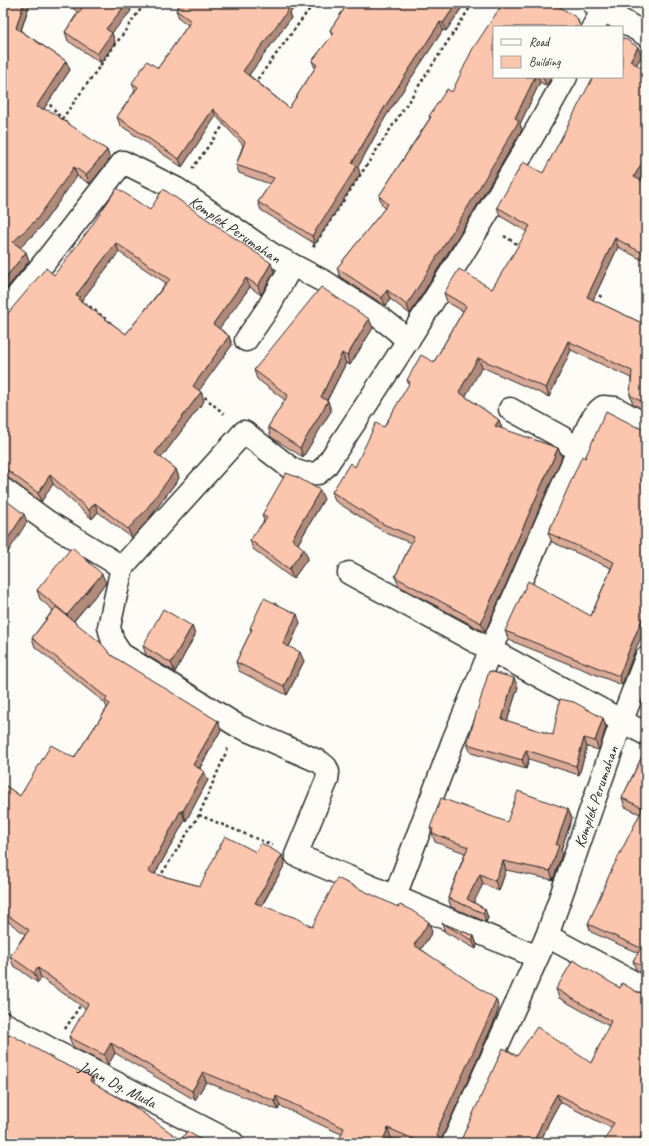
<svg xmlns="http://www.w3.org/2000/svg" width="649" height="1146" font-family="Caveat,sans-serif">
<rect width="100%" height="100%" fill="#fdfcf7"/>
<filter id="ink" filterUnits="userSpaceOnUse"><feTurbulence type="fractalNoise" baseFrequency=".025" numOctaves="2"/><feDisplacementMap in="SourceGraphic" scale="8" xChannelSelector="R" yChannelSelector="G"/><feConvolveMatrix kernelMatrix="1 2 1 2 8 2 1 2 1" color-interpolation-filters="sRGB"/></filter>
<g filter="url(#ink)">
<g fill="none" stroke-linecap="round" stroke-linejoin="round">
<defs>
<g id="minor">
<path d="M593,3L646,35"/>
<path d="M593,27L603,10"/>
<path id="s1" d="M3,313L40,268L123,162L177,189L273,255L325,282L382,319L395,329L408,341"/>
<path d="M246,340L268,308L292,265"/>
<path d="M510,409L563,438L577,453C584,437 589,417 603,407L615,408L646,425"/>
<path d="M3,489L48,522L122,567L109,627L113,642L121,654L238,726L320,762L326,767L328,772L327,780L296,855L537,957"/>
<path d="M122,567L244,432L293,470L305,474L318,473L326,466C410,339 493,210 566,77"/>
<path d="M349,573L646,734"/>
<path d="M395,896L453,741L491,649L577,453"/>
<path d="M547,936L646,989"/>
<path id="s2" d="M3,1023L52,1050L233,1143"/>
<path id="s3" d="M453,1143L547,936L622,720L646,658"/>
</g>
</defs>
<!-- minor casing -->
<use href="#minor" stroke="#2b2b2b" stroke-width="25"/>
<!-- path -->
<g stroke="#2b2b2b" stroke-width="2.5" stroke-dasharray="3 3" stroke-linecap="butt">
<path d="M254,84L314,3"/>
<path d="M46,100L62,119L67,123"/>
<path d="M62,119L145,3"/>
<path d="M192,169L225,123"/>
<path d="M641,173L646,177"/>
<path d="M504,236L520,246"/>
<path d="M313,247L473,3"/>
<path d="M594,292L603,298"/>
<path d="M80,299L111,323"/>
<path d="M200,393L224,414"/>
<path d="M199,815L272,845"/>
<path d="M159,878L199,815L228,748"/>
<path d="M65,1029L82,1003"/>
</g>
<!-- minor -->
<use href="#minor" stroke="#fdfcf7" stroke-width="22"/>
</g>
<!-- wall -->
<g fill="#d8a996" stroke="#2b2b2b" fill-rule="evenodd">
<path d="M3,3H30L21,31L66,61L70,70L43,110L107,150L110,159L90,184L77,176L40,228L20,248L26,252L29,261L3,293Z"/>
<path d="M65,3H128L131,11L112,33L115,42L101,63L68,41L65,32L78,12Z"/>
<path d="M181,3H298L289,14L291,18L249,75L289,108L315,68L312,61L332,36L330,30L348,3H465L446,31L443,30L386,116L358,167L360,174L315,244L261,210L258,202L270,184L239,173L236,165L243,145L216,116L182,167L120,125L117,117L135,91L132,83L158,68L188,25L179,18L176,10Z"/>
<path d="M577,18L580,25L494,77H552L546,86L540,82L520,124L522,130L469,219L410,314L390,299L386,306L340,277L337,268L385,208L382,205L379,196L430,118L429,116L452,92Z"/>
<path d="M638,47L642,56L636,65L646,70V170L641,180L646,183V262L618,247L593,300L646,325V411L633,404L630,395L631,378L571,350L549,397L482,367L465,396L499,420L502,429L558,448L562,457L485,632L399,586L395,577L411,543L386,533L335,501L332,492L355,467L384,427L409,385L407,380L434,362L463,311L447,302L444,293L492,289L527,232L500,216L497,207L543,173Z"/>
<path d="M150,210L274,272L261,295L250,287L219,328L229,336L232,345L199,390L204,401L161,458L176,469L179,478L148,520L132,538L98,512L92,519L53,484L41,502L10,479L5,477H3V316H5L9,312L54,275ZM119,252L166,283L126,334L81,301Z"/>
<path d="M369,319L373,328L350,365L346,363L327,401H328L331,411L303,457L271,437L268,427L285,400L257,379L254,370Z"/>
<path d="M637,427L643,429L634,653L622,685L509,640L505,631L591,616L611,568L552,542L548,533L585,458Z"/>
<path d="M324,499L298,544L308,558L293,579L253,549L250,540L264,521L262,515Z"/>
<path d="M106,583L74,621L111,655L221,730L200,768L208,780L186,821L185,820L155,874L200,886L256,852L285,864L262,906L312,927L432,932L421,949L499,1008L494,1022L442,1138L441,1143H404L391,1138L341,1134L280,1106L278,1110L206,1082L195,1100L115,1053L108,1065L73,1047L69,1037L86,1009L41,978L38,983L13,965L10,956L25,934L3,918V784L20,796L74,758L107,708L105,703L35,647L32,638L53,610L40,599L37,590Z"/>
<path d="M300,623L289,647L304,661L287,695L239,671L236,662L251,631L250,628Z"/>
<path d="M192,626L195,635L175,672L146,655L143,646Z"/>
<path d="M646,675V695H645L642,685Z"/>
<path d="M518,687L507,721L553,735L603,718L606,727L599,750L587,747L579,775L529,759L526,769L471,753L467,744Z"/>
<path d="M646,748V975L636,970L633,961L638,953L591,932L588,924L640,814L625,807L622,798Z"/>
<path d="M572,818L561,850L562,854L553,880L506,870L499,891L483,884L473,902L485,909L488,918L486,922L451,907L448,898L465,853L435,842L430,828L507,822Z"/>
<path d="M442,923L474,936L477,945L476,949L445,932Z"/>
<path d="M620,988L644,993L646,992V1141L611,1128L560,1102L549,1122L540,1143H459L517,1056L591,1063L609,1026L559,998L556,989Z"/>
</g>
<!-- shaded-wall -->
<g fill="#b08a7a" stroke="#2b2b2b">
<path d="M24,3H30L19,36L16,28Z"/>
<path d="M127,3H128L131,11L112,33L115,42L101,63L97,54L106,29Z"/>
<path d="M288,3H298L289,14L291,18L246,79L243,71L285,8Z"/>
<path d="M457,3H465L446,31L443,23Z"/>
<path d="M440,22L443,30L386,116L358,167L360,174L315,244L312,236L352,163L384,108Z"/>
<path d="M638,47L642,56L633,70L630,61Z"/>
<path d="M66,61L70,70L39,116L36,107Z"/>
<path d="M535,77H538L540,82L520,124L522,130L469,219L410,314L407,305L515,118Z"/>
<path d="M543,77H552L546,86Z"/>
<path d="M213,109L216,116L182,167L179,159Z"/>
<path d="M107,150L110,159L90,184L86,175Z"/>
<path d="M646,155V170L638,186L634,177Z"/>
<path d="M74,167L77,176L40,228L17,251L13,242Z"/>
<path d="M615,238L618,247L590,306L587,297Z"/>
<path d="M116,243L119,252L81,301V308L76,295Z"/>
<path d="M26,252L29,261L3,293V281Z"/>
<path d="M271,263L274,272L261,295L258,286Z"/>
<path d="M246,278L250,287L216,333L213,324Z"/>
<path d="M387,290L390,299L386,306L382,298Z"/>
<path d="M369,319L373,328L350,365L347,356Z"/>
<path d="M229,336L232,345L196,395L193,386Z"/>
<path d="M568,341L571,350L549,397L546,388Z"/>
<path d="M342,353L346,363L324,406L321,397Z"/>
<path d="M478,358L482,367L463,401L459,392Z"/>
<path d="M201,392L204,401L158,462L155,453Z"/>
<path d="M328,401L331,411L303,457L300,448Z"/>
<path d="M499,420L502,429L495,426Z"/>
<path d="M558,448L562,457L485,632L481,623Z"/>
<path d="M176,469L179,478L148,520L132,538L128,529Z"/>
<path d="M50,475L53,484L41,502L38,493Z"/>
<path d="M320,490L324,499L295,549L292,539Z"/>
<path d="M95,503L98,512L92,519L89,510Z"/>
<path d="M24,514L27,522L3,560V546Z"/>
<path d="M304,549L308,558L293,579L289,569Z"/>
<path d="M102,574L106,583L71,624L67,615Z"/>
<path d="M646,610V627L634,653L622,685L619,676L631,645Z"/>
<path d="M297,614L300,623L286,653L283,644Z"/>
<path d="M192,626L195,635L175,672L171,663Z"/>
<path d="M300,652L304,661L287,695L284,686Z"/>
<path d="M514,678L518,687L505,728L502,719Z"/>
<path d="M3,697L5,704L3,708Z"/>
<path d="M603,718L606,727L599,750L595,741Z"/>
<path d="M218,721L221,730L196,774L193,765Z"/>
<path d="M584,738L587,747L579,775L576,766Z"/>
<path d="M526,750L529,759L526,769L522,760Z"/>
<path d="M204,771L208,780L186,821L183,811Z"/>
<path d="M568,809L572,818L561,850L562,854L553,880L550,871L556,845Z"/>
<path d="M181,810L185,820L151,881L148,872Z"/>
<path d="M282,855L285,864L258,912L255,903Z"/>
<path d="M503,861L506,870L499,891L495,881Z"/>
<path d="M480,874L483,884L471,908L467,899Z"/>
<path d="M485,909L488,918L486,922L483,913Z"/>
<path d="M429,922L432,932L418,954L414,945Z"/>
<path d="M474,936L477,945L476,949L472,940Z"/>
<path d="M38,968L41,978L38,983L34,973Z"/>
<path d="M496,999L499,1008L494,1022L442,1138L441,1143L437,1135L438,1128Z"/>
<path d="M111,1043L115,1053L108,1065L104,1055Z"/>
<path d="M203,1072L206,1082L195,1100L192,1091Z"/>
<path d="M92,1077L95,1086L90,1081Z"/>
<path d="M557,1094L560,1102L549,1122L540,1143H533L546,1114Z"/>
<path d="M276,1096L280,1106L278,1110L275,1101Z"/>
<path d="M388,1128L391,1138L389,1143H382Z"/>
<path d="M643,1131L646,1138V1141L645,1143H638Z"/>
</g>
<!-- building -->
<g fill="#fbc5ae" stroke="#2b2b2b" fill-rule="evenodd">
<path d="M3,3H24L16,28L66,61L36,107L50,111L107,150L86,175L74,167L37,219L13,242L26,252L3,281Z"/>
<path d="M75,3H127L106,29L112,33L97,54L65,32L82,8Z"/>
<path d="M181,3H288L285,8L288,10L243,71L289,108L317,65L312,61L334,33L330,30L348,3H457L443,23L440,22L384,108L352,163L357,166L312,236L258,202L274,178L236,165L245,142L213,109L179,159L117,117L138,87L132,83L147,61L158,68L191,21L176,10Z"/>
<path d="M503,3H554L577,18L579,24L582,27H494V77H535L515,118L519,121L466,210L407,305L387,290L382,298L337,268L388,204L379,196L431,117L429,116L447,89L452,92L472,50Z"/>
<path d="M622,37L638,47L630,61L646,70V155L634,177L646,183V255L615,238L587,297L646,325V404L630,395L632,371L568,341L546,388L478,358L459,392L499,420L495,426L558,448L481,623L395,577L414,537L383,524L332,492L350,463L355,467L376,423L384,427L410,382L407,380L421,355L434,362L466,306L444,293L459,269L492,289L530,226L497,207L523,162L543,173L593,77H622Z"/>
<path d="M117,188L150,210L163,189L271,263L258,286L246,278L213,324L229,336L193,386L201,392L155,453L176,469L145,511L128,529L95,503L89,510L50,475L38,493L7,470L3,468V316H5L9,312L46,268L54,275L88,231ZM116,243L170,279L126,334L78,299L80,297L76,295Z"/>
<path d="M321,287L369,319L347,356L342,353L321,397L328,401L300,448L268,427L288,395L254,370Z"/>
<path d="M606,411L637,427L643,429L646,428V610L631,645L619,676L505,631L528,581L591,616L614,562L548,533L582,456L585,458Z"/>
<path d="M286,473L297,477L320,490L292,539L304,549L289,569L250,540L267,518L262,515Z"/>
<path d="M3,498L24,514L3,546Z"/>
<path d="M72,547L102,574L67,615L37,590Z"/>
<path d="M264,598L297,614L283,644L300,652L284,686L236,662L252,629L250,628Z"/>
<path d="M56,607L101,643L111,655L218,721L193,765L204,771L183,811L181,810L148,872L200,886L225,836L256,852L261,843L282,855L255,903L299,919L312,927L337,878L398,907L400,905L411,910L429,922L414,945L496,999L491,1013L438,1128L437,1135L441,1143H423L388,1128L382,1143H338L344,1128L276,1096L275,1101L203,1072L192,1091L111,1043L104,1055L69,1037L88,1004L38,968L34,973L10,956L29,930L3,912V784L20,796L51,745L74,758L110,704L105,701L107,698L32,638Z"/>
<path d="M163,609L192,626L171,663L143,646Z"/>
<path d="M489,671L514,678L502,719L553,735L560,699L574,702L603,718L595,741L584,738L576,766L526,750L522,760L467,744Z"/>
<path d="M646,675V687L642,685Z"/>
<path d="M646,748V968L633,961L641,948L588,924L611,871L643,808L622,798Z"/>
<path d="M518,791L568,809L556,845H559L550,871L503,861L495,881L480,874L467,899L485,909L483,913L448,898L468,847L432,833L433,829L430,828L441,798L507,822Z"/>
<path d="M442,923L474,936L472,940Z"/>
<path d="M573,960L620,988L622,983L637,992L644,993L646,992V1132L643,1131L638,1143H603L614,1123L557,1094L546,1114L533,1143H459L461,1140L503,1048L517,1056L537,1027L591,1063L611,1021L556,989Z"/>
<path d="M6,1034L9,1036L10,1034L56,1060L92,1077L90,1081L133,1106L181,1140L187,1131L206,1143H3V1038Z"/>
</g>
</g>
<g text-anchor="middle" stroke-width="3" stroke-linejoin="round" paint-order="stroke">
<!-- street labels -->
<g font-size="16" fill="#2b2b2b" stroke="#fdfcf7">
<text dy="6" stroke="none"><textPath href="#s1" startOffset="324">Komplek Perumahan</textPath></text>
<text dy="6" stroke="none"><textPath href="#s3" startOffset="375">Komplek Perumahan</textPath></text>
<text dy="6" stroke="none"><textPath href="#s2" startOffset="130">Jalan Dg. Muda</textPath></text>
</g>
</g>
<!-- margin -->
<rect width="649" height="1146" fill="none" stroke="#fdfcf7" stroke-width="16"/>
<rect x="8" y="8" width="633" height="1130" fill="none" stroke="#2b2b2b" stroke-width="1.5" filter="url(#ink)"/>
<!-- legend -->
<rect x="493" y="26" width="130" height="52" fill="#fdfcf7" stroke="#a9a8a5"/>
<rect x="501" y="39" width="20" height="6" fill="#fdfcf7" stroke="#a9a8a5"/>
<text x="529" y="46" font-size="12" fill="#2b2b2b">Road</text>
<rect x="501" y="56" width="20" height="12" fill="#fbc5ae" stroke="#a9a8a5"/>
<text x="529" y="66" font-size="12" fill="#2b2b2b">Building</text>
</svg>
